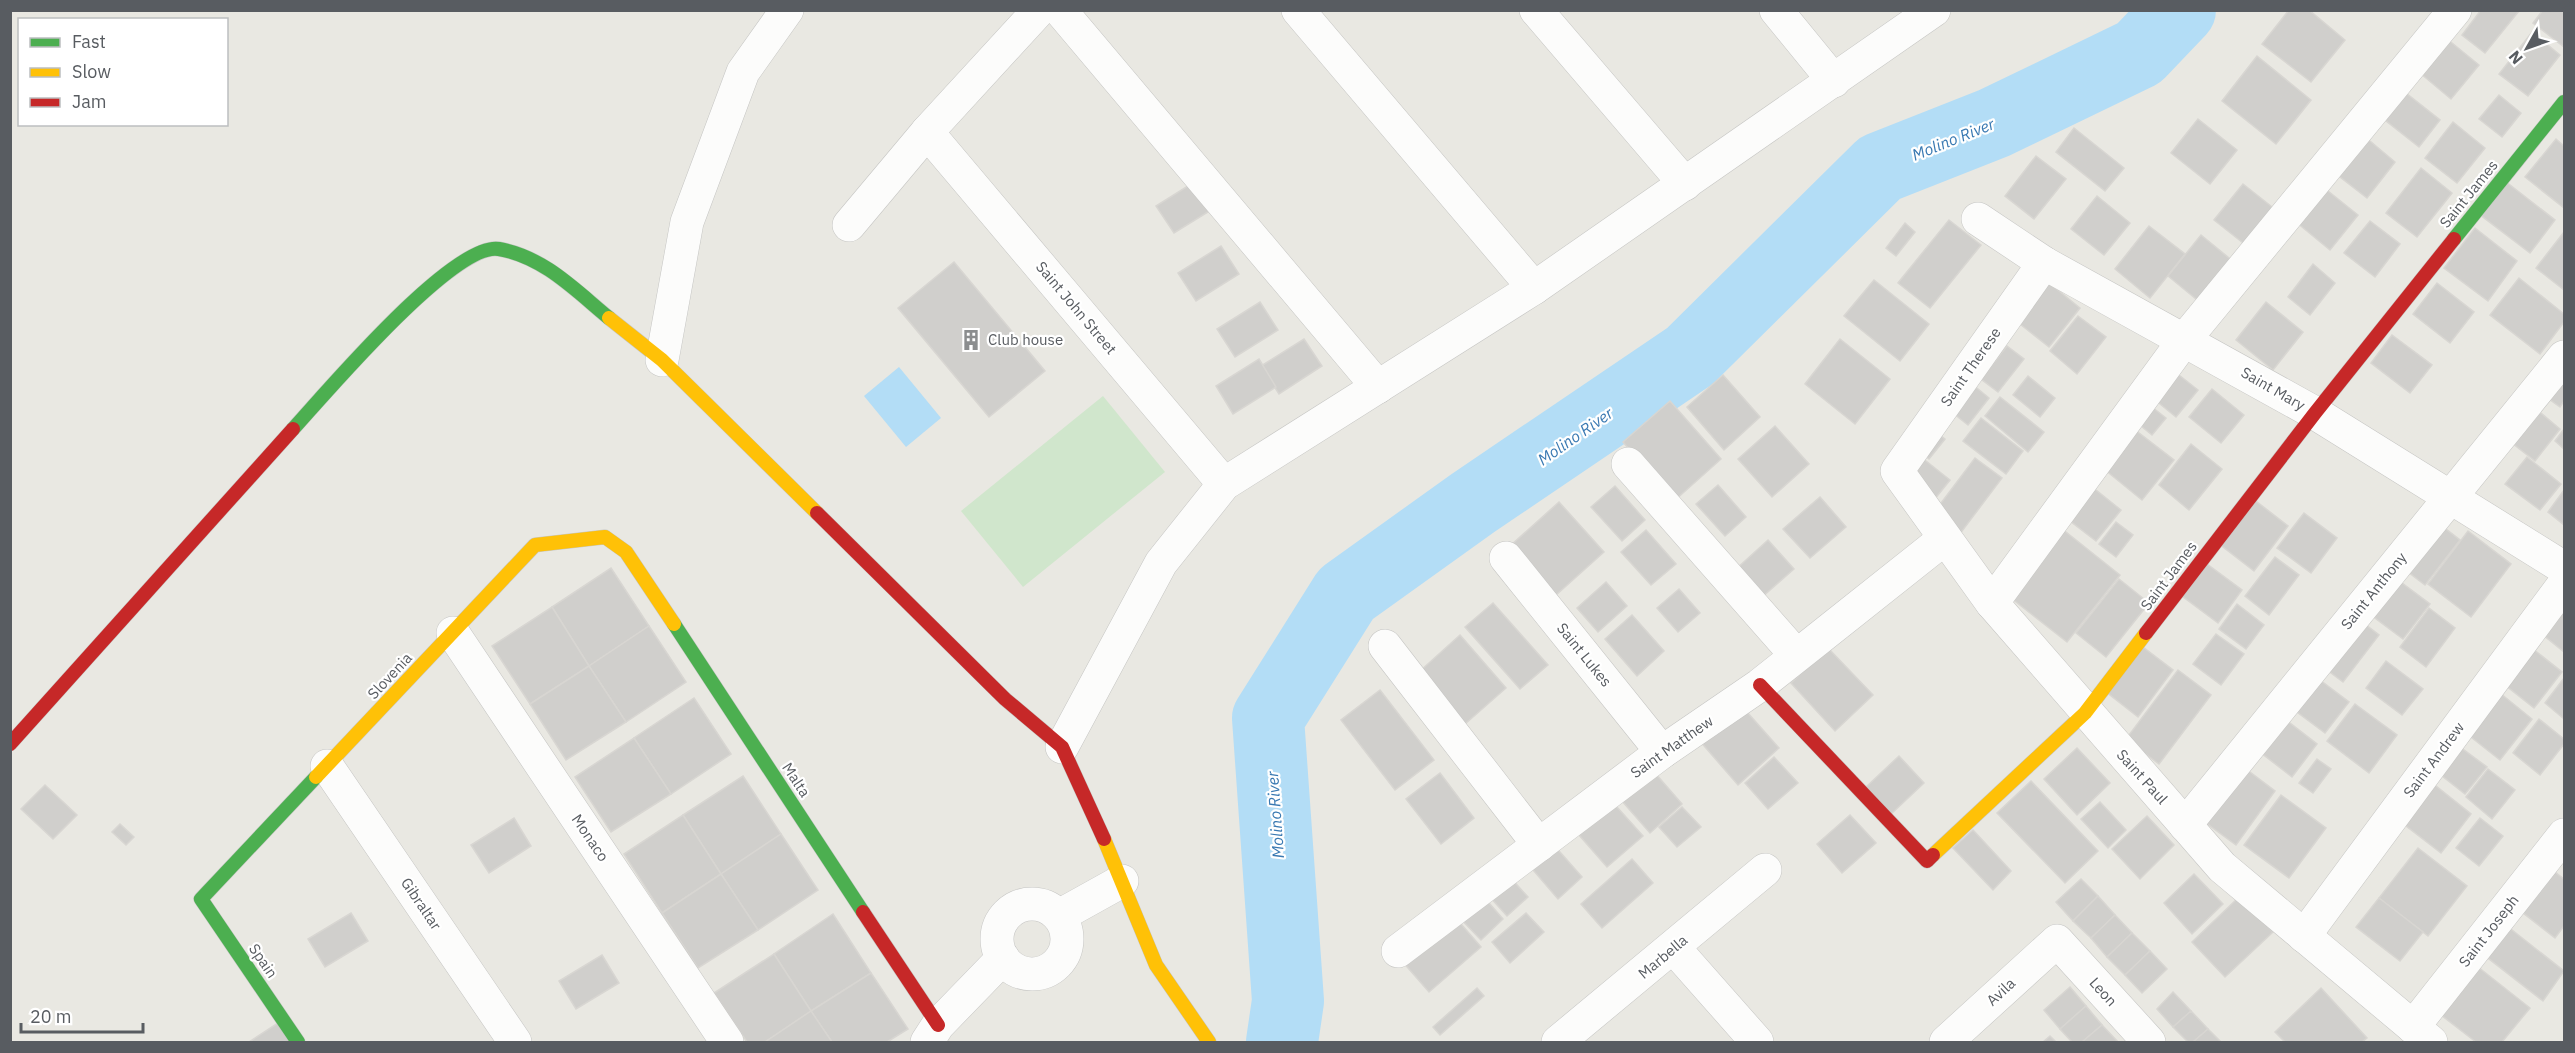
<svg xmlns="http://www.w3.org/2000/svg" width="2575" height="1053" font-family="'IBM Plex Sans',sans-serif">
<rect width="100%" height="100%" fill="#e9e8e2"/>
<!-- green -->
<path fill="#d0e6cc" d="M1103,396L1165,472L1023,587L961,511Z"/>
<!-- water -->
<path fill="#b3ddf6" d="M899,367L941,418L906,447L864,396Z"/>
<g fill="none" stroke-linecap="round" stroke-linejoin="round">
<!-- river -->
<path stroke="#b3ddf6" stroke-width="72" d="M1282,1042L1288,1001L1268,718L1346,594L1473,503L1690,356L1880,168L1994,123L2139,53L2180,10"/>
</g>
<!-- building -->
<g fill="#d0cfcc" stroke="#d8d6d2" stroke-width="1.5">
<path d="M2289,10H2309L2345,40L2311,82L2262,44Z"/>
<path d="M2481,10L2519,11L2485,53L2462,35Z"/>
<path d="M2543,10H2564V47L2533,23Z"/>
<path d="M2532,32L2560,55L2528,96L2499,74Z"/>
<path d="M2441,34L2479,65L2451,99L2414,68Z"/>
<path d="M2257,56L2311,100L2276,144L2222,101Z"/>
<path d="M2406,93L2440,120L2419,147L2385,120Z"/>
<path d="M2499,95L2521,113L2502,137L2479,119Z"/>
<path d="M2198,119L2237,150L2210,184L2171,153Z"/>
<path d="M2453,122L2485,148L2457,183L2425,158Z"/>
<path d="M2074,128L2124,168L2105,191L2056,152Z"/>
<path d="M2364,136L2395,162L2367,198L2335,173Z"/>
<path d="M2556,139L2564,146V208L2525,177Z"/>
<path d="M2036,156L2066,179L2034,219L2005,196Z"/>
<path d="M2421,168L2452,193L2417,237L2386,213Z"/>
<path d="M1199,179L1216,207L1174,233L1156,206Z"/>
<path d="M2505,181L2555,220L2530,253L2479,214Z"/>
<path d="M2243,184L2281,214L2252,250L2214,220Z"/>
<path d="M2323,187L2358,215L2330,250L2296,222Z"/>
<path d="M2097,196L2130,223L2104,255L2071,229Z"/>
<path d="M1949,220L1981,245L1930,308L1898,283Z"/>
<path d="M2370,221L2400,244L2375,277L2344,253Z"/>
<path d="M1905,223L1915,232L1896,256L1886,248Z"/>
<path d="M2149,226L2185,254L2150,298L2115,269Z"/>
<path d="M2475,228L2517,261L2488,301L2444,268Z"/>
<path d="M2564,232V290L2536,268Z"/>
<path d="M2201,235L2240,267L2207,308L2168,276Z"/>
<path d="M1221,246L1239,274L1196,301L1178,273Z"/>
<path d="M954,262L1045,371L989,417L898,308Z"/>
<path d="M2313,264L2335,283L2310,315L2288,297Z"/>
<path d="M2043,278L2080,308L2049,347L2011,317Z"/>
<path d="M2519,278L2564,314V322L2540,354L2490,315Z"/>
<path d="M1874,280L1929,324L1900,361L1844,316Z"/>
<path d="M2437,283L2474,312L2450,343L2413,314Z"/>
<path d="M1260,302L1278,330L1235,357L1217,329Z"/>
<path d="M2266,302L2303,332L2273,370L2236,340Z"/>
<path d="M2078,316L2106,337L2077,374L2050,351Z"/>
<path d="M2392,335L2432,365L2410,393L2371,363Z"/>
<path d="M1304,339L1322,366L1279,394L1261,366Z"/>
<path d="M1840,339L1890,379L1855,424L1805,384Z"/>
<path d="M2007,346L2024,359L1998,392L1981,379Z"/>
<path d="M1259,359L1276,387L1233,414L1216,386Z"/>
<path d="M2564,365V401L2560,407L2542,394Z"/>
<path d="M2170,368L2198,390L2176,417L2149,395Z"/>
<path d="M1723,375L1760,417L1724,450L1687,407Z"/>
<path d="M2028,376L2055,398L2040,417L2013,395Z"/>
<path d="M1966,379L1989,398L1968,425L1944,406Z"/>
<path d="M2212,389L2244,415L2221,443L2189,417Z"/>
<path d="M2000,397L2044,432L2028,452L1985,416Z"/>
<path d="M2143,400L2166,418L2152,435L2130,417Z"/>
<path d="M1670,401L1721,459L1674,501L1623,442Z"/>
<path d="M2529,403L2560,429L2535,461L2503,436Z"/>
<path d="M1981,418L2023,451L2006,474L1963,441Z"/>
<path d="M1775,426L1809,464L1772,497L1738,459Z"/>
<path d="M2130,426L2174,460L2142,500L2099,465Z"/>
<path d="M1931,428L1945,439L1929,459L1915,448Z"/>
<path d="M2564,429V449L2555,441Z"/>
<path d="M2191,444L2222,469L2189,510L2159,485Z"/>
<path d="M1916,453L1950,480L1934,500L1900,472Z"/>
<path d="M2527,457L2561,484L2540,510L2505,484Z"/>
<path d="M1975,458L2002,478L1959,535L1932,515Z"/>
<path d="M2086,482L2121,510L2096,541L2061,514Z"/>
<path d="M1718,485L1746,517L1725,536L1696,504Z"/>
<path d="M1615,486L1645,520L1622,541L1591,507Z"/>
<path d="M2564,490V525L2548,512Z"/>
<path d="M1820,497L1846,527L1810,558L1783,529Z"/>
<path d="M2252,498L2288,526L2254,571L2218,543Z"/>
<path d="M1559,502L1604,552L1555,596L1510,546Z"/>
<path d="M2304,513L2337,538L2311,573L2277,548Z"/>
<path d="M2433,519L2460,540L2425,585L2399,565Z"/>
<path d="M2116,522L2133,535L2116,557L2099,544Z"/>
<path d="M2061,528L2120,575L2067,642L2007,595Z"/>
<path d="M1646,530L1676,564L1651,585L1621,552Z"/>
<path d="M2468,531L2511,564L2471,617L2428,584Z"/>
<path d="M1768,540L1794,569L1761,598L1735,570Z"/>
<path d="M2275,557L2299,575L2269,615L2245,596Z"/>
<path d="M2203,561L2242,590L2218,623L2178,593Z"/>
<path d="M611,568L649,626L589,666L552,607Z"/>
<path d="M2390,574L2430,604L2403,639L2363,609Z"/>
<path d="M2119,579L2149,603L2106,657L2076,633Z"/>
<path d="M1606,582L1627,606L1598,632L1577,608Z"/>
<path d="M1679,589L1700,613L1678,632L1657,608Z"/>
<path d="M2564,595V652L2537,630Z"/>
<path d="M1493,603L1548,665L1520,689L1465,627Z"/>
<path d="M2237,604L2264,625L2246,649L2219,629Z"/>
<path d="M552,607L589,666L530,704L492,646Z"/>
<path d="M2429,608L2455,628L2426,667L2400,647Z"/>
<path d="M1632,615L1664,651L1637,676L1605,639Z"/>
<path d="M2357,618L2379,635L2343,682L2322,666Z"/>
<path d="M649,626L686,682L626,722L589,666Z"/>
<path d="M2216,634L2244,654L2221,685L2193,664Z"/>
<path d="M1460,635L1506,688L1465,724L1419,672Z"/>
<path d="M2139,644L2173,670L2138,717L2105,691Z"/>
<path d="M2528,645L2562,672L2534,708L2500,681Z"/>
<path d="M1828,648L1873,695L1835,731L1791,683Z"/>
<path d="M2386,661L2423,689L2402,715L2366,688Z"/>
<path d="M589,666L626,722L566,760L530,704Z"/>
<path d="M2178,670L2211,695L2159,764L2126,739Z"/>
<path d="M2316,677L2349,702L2325,733L2293,709Z"/>
<path d="M2564,678V719L2545,703Z"/>
<path d="M2495,689L2532,719L2500,760L2462,730Z"/>
<path d="M1380,690L1434,760L1395,790L1341,720Z"/>
<path d="M694,698L731,754L671,794L634,738Z"/>
<path d="M1739,703L1779,748L1738,785L1699,740Z"/>
<path d="M2355,704L2397,735L2369,773L2327,741Z"/>
<path d="M2281,716L2317,744L2292,777L2256,749Z"/>
<path d="M2539,719L2564,739V744L2540,775L2513,753Z"/>
<path d="M634,738L671,794L611,832L575,777Z"/>
<path d="M2452,741L2487,767L2465,794L2432,768Z"/>
<path d="M2077,748L2110,783L2077,815L2044,779Z"/>
<path d="M1899,756L1924,783L1890,815L1865,788Z"/>
<path d="M1774,757L1798,783L1768,809L1745,783Z"/>
<path d="M2317,759L2331,769L2313,793L2299,783Z"/>
<path d="M2238,763L2275,791L2236,845L2198,817Z"/>
<path d="M1648,765L1682,804L1650,833L1615,793Z"/>
<path d="M2488,769L2515,790L2492,819L2466,797Z"/>
<path d="M1440,773L1474,818L1441,844L1406,799Z"/>
<path d="M743,776L781,834L721,874L683,815Z"/>
<path d="M2031,781L2098,851L2065,883L1997,813Z"/>
<path d="M2431,782L2471,814L2441,853L2401,822Z"/>
<path d="M45,785L77,815L53,839L21,809Z"/>
<path d="M2281,795L2326,828L2289,878L2244,845Z"/>
<path d="M1607,796L1643,836L1607,867L1572,827Z"/>
<path d="M2100,802L2126,830L2108,848L2081,819Z"/>
<path d="M1682,807L1701,827L1677,847L1659,827Z"/>
<path d="M683,815L721,874L662,913L624,854Z"/>
<path d="M1850,815L1876,843L1842,873L1817,844Z"/>
<path d="M2147,816L2174,845L2140,879L2112,849Z"/>
<path d="M514,818L531,846L489,873L471,845Z"/>
<path d="M2480,818L2503,836L2479,866L2456,848Z"/>
<path d="M120,824L134,837L126,845L112,832Z"/>
<path d="M1973,830L2011,871L1993,890L1953,848Z"/>
<path d="M781,834L818,890L758,930L721,874Z"/>
<path d="M1552,843L1582,877L1558,899L1528,864Z"/>
<path d="M2418,848L2467,886L2428,936L2379,898Z"/>
<path d="M1632,859L1653,883L1602,928L1581,904Z"/>
<path d="M2550,868L2564,879V926L2555,938L2518,909Z"/>
<path d="M721,874L758,930L698,968L662,913Z"/>
<path d="M2194,874L2223,904L2192,934L2164,903Z"/>
<path d="M1510,877L1528,897L1507,916L1489,896Z"/>
<path d="M2081,879L2098,896L2073,921L2056,902Z"/>
<path d="M1482,895L1503,919L1481,940L1458,916Z"/>
<path d="M2098,896L2115,915L2091,938L2073,921Z"/>
<path d="M2239,897L2273,932L2225,977L2192,942Z"/>
<path d="M2379,898L2423,932L2400,961L2356,927Z"/>
<path d="M351,913L368,941L325,967L308,939Z"/>
<path d="M1526,913L1544,932L1510,963L1492,942Z"/>
<path d="M833,914L871,973L811,1011L774,954Z"/>
<path d="M2115,915L2132,933L2107,957L2091,938Z"/>
<path d="M1454,916L1481,947L1429,992L1402,961Z"/>
<path d="M2507,926L2564,971L2543,1001L2484,955Z"/>
<path d="M2132,933L2150,951L2125,975L2107,957Z"/>
<path d="M2150,951L2167,969L2142,993L2125,975Z"/>
<path d="M774,954L811,1011L765,1042H747L714,993Z"/>
<path d="M602,955L619,983L576,1009L559,981Z"/>
<path d="M2478,967L2530,1008L2502,1042H2476L2441,1015Z"/>
<path d="M871,973L908,1029L887,1042H832L811,1011Z"/>
<path d="M2070,987L2086,1006L2060,1029L2044,1010Z"/>
<path d="M1477,988L1484,996L1440,1035L1433,1027Z"/>
<path d="M2321,988L2367,1038L2362,1042H2285L2275,1032Z"/>
<path d="M2173,992L2191,1011L2173,1027L2157,1009Z"/>
<path d="M2086,1006L2102,1025L2082,1042H2072L2060,1029Z"/>
<path d="M811,1011L832,1042H765Z"/>
<path d="M2191,1011L2208,1029L2193,1042H2188L2173,1027Z"/>
<path d="M278,1023L292,1042H249Z"/>
<path d="M2102,1025L2118,1042H2082Z"/>
<path d="M2208,1029L2221,1042H2193Z"/>
<path d="M2050,1036L2056,1042H2043Z"/>
</g>
<g fill="none" stroke-linecap="round" stroke-linejoin="round">
<defs>
<g id="street">
<path d="M1060,10L1378,387"/>
<path d="M1298,10L1534,288"/>
<path d="M1536,10L1685,184"/>
<path d="M1776,10L1834,81"/>
<path d="M927,132L1224,484"/>
<path d="M1978,219L2044,263L2315,413L2564,568"/>
<path d="M849,225L927,132L1039,10"/>
<path d="M2044,263L1897,471L1992,603L2222,867L2431,1042"/>
<path d="M662,360L687,222L743,72L787,10"/>
<path d="M1628,464L1796,655"/>
<path d="M1506,558L1662,752"/>
<path d="M1992,603L2185,339L2455,10"/>
<path d="M453,633L727,1042"/>
<path d="M1385,646L1539,845"/>
<path d="M1062,747L1161,563L1224,484L1534,288L1934,10"/>
<path d="M327,766L515,1042"/>
<path d="M2185,825L2564,357"/>
<circle cx="1032" cy="939" r="35"/>
<path d="M1059,916L1122,881"/>
<path d="M2304,936L2564,584"/>
<path d="M1674,948L1757,1042"/>
<path d="M1398,951L1662,752L1760,685L1944,539"/>
<path d="M2413,1027L2564,835"/>
<path d="M927,1042L938,1025L1003,958"/>
<path d="M1558,1042L1765,870"/>
<path d="M1946,1042L2057,941L2149,1042"/>
</g>
<g id="fast">
<path d="M2454,239L2564,102"/>
<path d="M293,429C325,394 454,241 499,249C544,257 575,290 609,318"/>
<path d="M674,624L863,912"/>
<path d="M298,1042L201,899L316,777"/>
</g>
<g id="slow">
<path d="M609,318L662,360L817,513"/>
<path d="M316,777L535,545L605,537L626,552L674,624"/>
<path d="M1104,839L1156,965L1209,1042"/>
<path d="M1933,855L2085,713L2146,633"/>
</g>
<g id="jam">
<path d="M817,513L1005,699L1062,747L1104,839"/>
<path d="M2146,633L2315,413L2454,239"/>
<path d="M1760,685L1927,861L1933,855"/>
<path d="M10,744L293,429"/>
<path d="M863,912L938,1025"/>
</g>
</defs>
<!-- street casing -->
<use href="#street" stroke="#c5c5c3" stroke-width="34"/>
<!-- fast casing -->
<use href="#fast" stroke="#c5c6c4" stroke-width="15"/>
<!-- slow casing -->
<use href="#slow" stroke="#c5c6c4" stroke-width="15"/>
<!-- jam casing -->
<use href="#jam" stroke="#c5c6c4" stroke-width="15"/>
<!-- street -->
<use href="#street" stroke="#fcfcfb" stroke-width="33"/>
<!-- fast -->
<use href="#fast" stroke="#4caf50" stroke-width="14"/>
<!-- slow -->
<use href="#slow" stroke="#ffc107" stroke-width="14"/>
<!-- jam -->
<use href="#jam" stroke="#c62828" stroke-width="14"/>
</g>
<!-- icons -->
<defs>
<symbol id="building-bare" viewBox="-9 -9 18 18"><path d="M-4-6H4V6H1V3H-1V6H-4ZM-2.5-4.3h1.7v1.8h-1.7ZM.8-4.3h1.7v1.8H.8ZM-2.5-1h1.7V.8h-1.7ZM.8-1h1.7V.8H.8Z" fill="#8b8d8e" stroke="#fff" stroke-width="2.5" paint-order="stroke"/></symbol>
</defs>
<g fill-rule="evenodd">
<use href="#building-bare" x="956" y="325" width="30" height="30"/>
</g>
<g text-anchor="middle" stroke-width="4.5" stroke-linejoin="round" paint-order="stroke">
<!-- street labels -->
<g font-size="15" fill="#585c61" stroke="#fff">
<text transform="translate(2469 194) rotate(-51)" y="5">Saint James</text>
<text transform="translate(1076 308) rotate(50)" y="5">Saint John Street</text>
<text transform="translate(1971 367) rotate(-55)" y="5">Saint Therese</text>
<text transform="translate(2273 389) rotate(30)" y="5">Saint Mary</text>
<text transform="translate(2169 576) rotate(-53)" y="5">Saint James</text>
<text transform="translate(2374 591) rotate(-51)" y="5">Saint Anthony</text>
<text transform="translate(1584 655) rotate(51)" y="5">Saint Lukes</text>
<text transform="translate(390 676) rotate(-47)" y="5">Slovenia</text>
<text transform="translate(1672 747) rotate(-35)" y="5">Saint Matthew</text>
<text transform="translate(2434 760) rotate(-53)" y="5">Saint Andrew</text>
<text transform="translate(2142 777) rotate(48)" y="5">Saint Paul</text>
<text transform="translate(796 780) rotate(57)" y="5">Malta</text>
<text transform="translate(590 838) rotate(56)" y="5">Monaco</text>
<text transform="translate(421 904) rotate(56)" y="5">Gibraltar</text>
<text transform="translate(2489 931) rotate(-52)" y="5">Saint Joseph</text>
<text transform="translate(1663 957) rotate(-40)" y="5">Marbella</text>
<text transform="translate(263 961) rotate(56)" y="5">Spain</text>
<text transform="translate(2001 992) rotate(-43)" y="5">Avila</text>
<text transform="translate(2103 992) rotate(48)" y="5">Leon</text>
</g>
<!-- poi labels -->
<g font-size="15" fill="#585c61" stroke="#fff" text-anchor="start">
<text x="988" y="345">Club house</text>
</g>
<!-- water labels -->
<g font-size="16" font-style="italic" fill="#3979b2" stroke="#fff">
<text transform="translate(1953 139) rotate(-22)" y="6">Molino River</text>
<text transform="translate(1575 436) rotate(-35)" y="6">Molino River</text>
<text transform="translate(1275 815) rotate(-94)" y="6">Molino River</text>
</g>
</g>
<!-- border -->
<rect width="2575" height="1053" fill="none" stroke="#585c61" stroke-width="24"/>
<!-- legend -->
<rect x="18" y="18" width="210" height="108" fill="#ffffff" stroke="#bcbec0" stroke-width="1.5"/>
<rect x="30" y="38" width="30" height="9" fill="#4caf50" stroke="#bcbec0" stroke-width="1.5"/>
<text x="72" y="48" font-size="18" fill="#585c61">Fast</text>
<rect x="30" y="68" width="30" height="9" fill="#ffc107" stroke="#bcbec0" stroke-width="1.5"/>
<text x="72" y="78" font-size="18" fill="#585c61">Slow</text>
<rect x="30" y="98" width="30" height="9" fill="#c62828" stroke="#bcbec0" stroke-width="1.5"/>
<text x="72" y="108" font-size="18" fill="#585c61">Jam</text>
<!-- north arrow -->
<g transform="translate(2527 48) rotate(230)" stroke="#ffffff" stroke-width="4.5" paint-order="stroke">
<path d="M0-4.5L10 22L0 15L-10 22Z" fill="#585c61"/>
<text y="-9" font-size="16" font-weight="bold" text-anchor="middle" fill="#585c61">N</text>
</g>
<!-- scale -->
<path d="M21 1023v9h122v-9" fill="none" stroke="#585c61" stroke-width="3"/>
<text x="30" y="1023" font-size="18" fill="#585c61" stroke="#ffffff" stroke-width="4.5" paint-order="stroke">20 m</text>
</svg>
